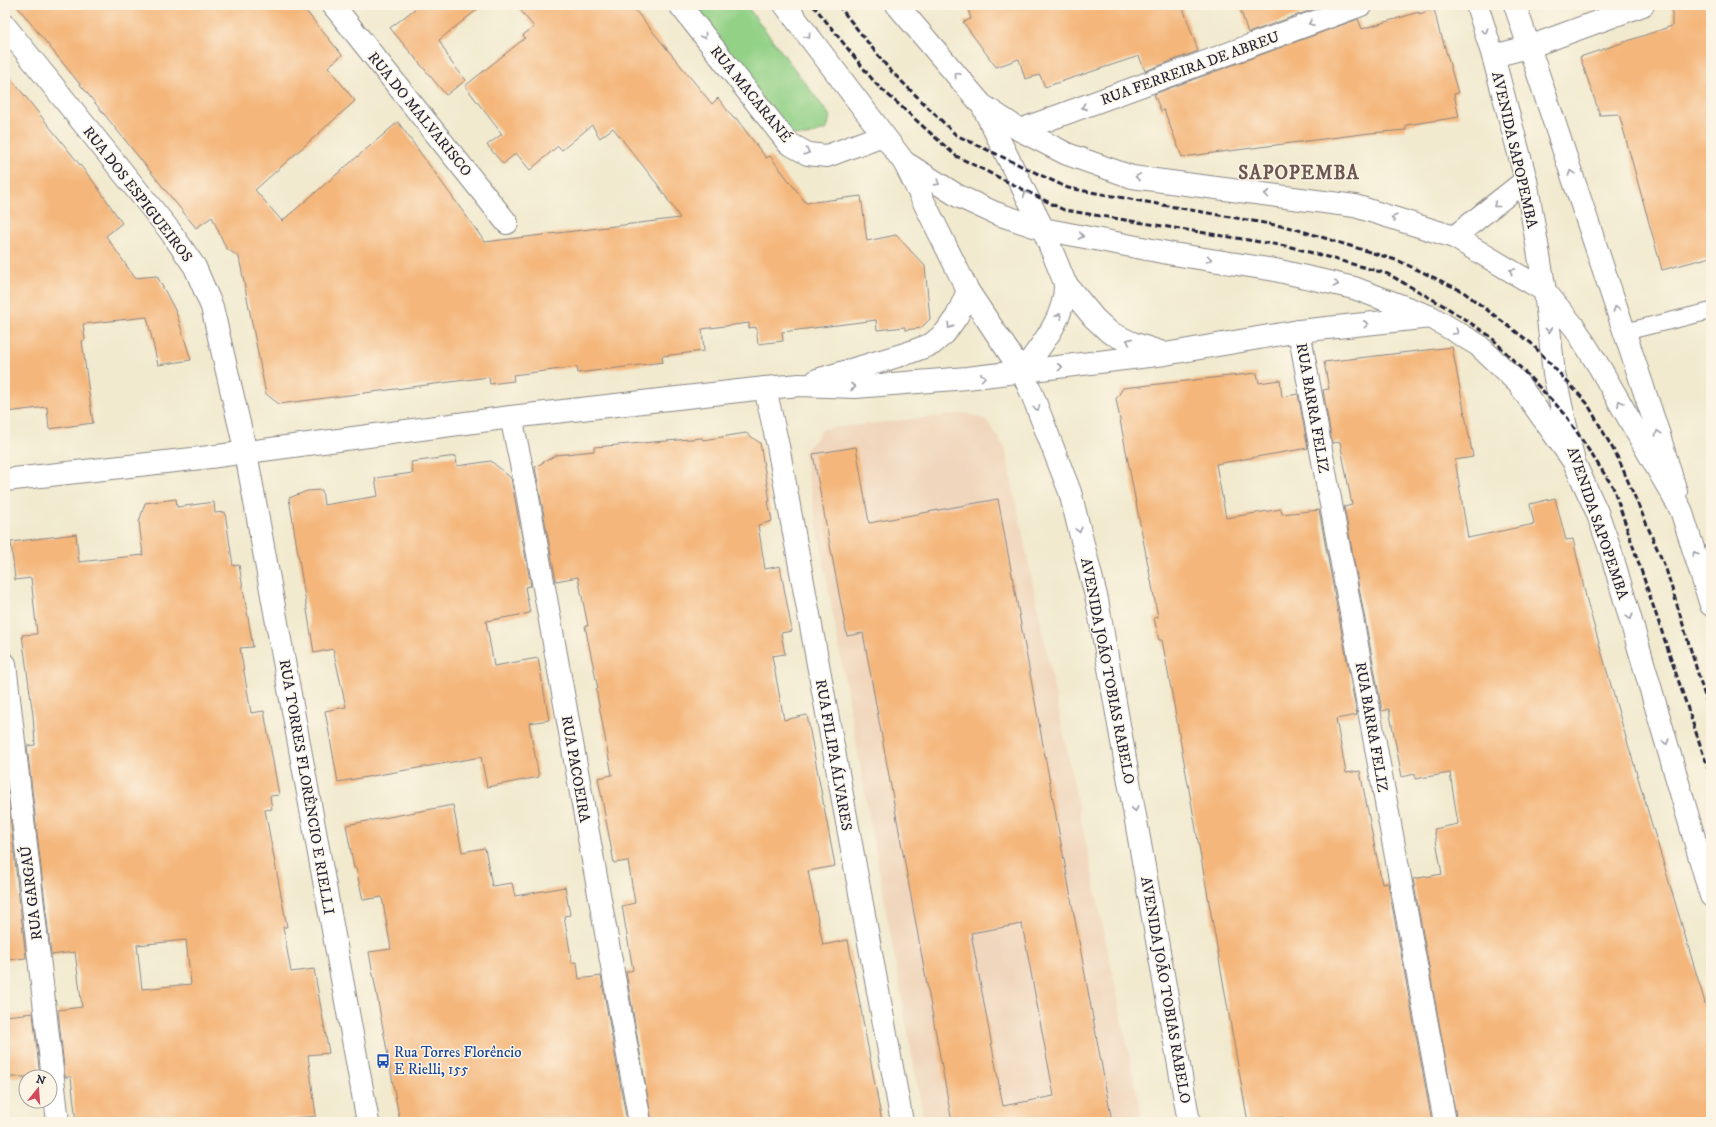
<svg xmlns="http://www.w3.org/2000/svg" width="1716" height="1127" font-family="'IM FELL DW Pica',serif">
<rect width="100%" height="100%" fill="#fcf5e5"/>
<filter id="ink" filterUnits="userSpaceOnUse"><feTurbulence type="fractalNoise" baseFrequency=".025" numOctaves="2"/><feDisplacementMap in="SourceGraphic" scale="8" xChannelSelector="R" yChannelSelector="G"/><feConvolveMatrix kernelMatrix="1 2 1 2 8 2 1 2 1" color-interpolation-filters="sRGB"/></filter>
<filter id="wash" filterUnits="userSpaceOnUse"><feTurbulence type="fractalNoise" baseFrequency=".012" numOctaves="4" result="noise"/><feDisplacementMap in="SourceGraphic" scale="16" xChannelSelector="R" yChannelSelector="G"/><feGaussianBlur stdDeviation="0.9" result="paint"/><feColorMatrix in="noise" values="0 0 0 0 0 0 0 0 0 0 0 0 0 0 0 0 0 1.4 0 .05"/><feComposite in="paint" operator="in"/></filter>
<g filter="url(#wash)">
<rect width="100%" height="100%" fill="#f1eacf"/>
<!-- built -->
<path fill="#f0d6bc" d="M968,413L987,421L1005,448L1143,1122H924L804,453L823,429Z"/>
<!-- green -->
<path fill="#93d187" stroke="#5a7a61" d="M692,5H746L830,116L827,129L807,136L790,135Z"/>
<g id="blocks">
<!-- building -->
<g fill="#f4b67a" fill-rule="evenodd">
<path d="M16,5H301L342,55L328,67L355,101L255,190L282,221L398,122L485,242L680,218L658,185L613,128L600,138L592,125L562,150L558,146L530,170L516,153L503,164L487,145L502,134L465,86L525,38L523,35L534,27L516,5H631L712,104L718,98L734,119L736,118L766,158L770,156L806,203L861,196L867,241L896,235L925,266L930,319L921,328L905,330V327L877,330L876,320L782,332L783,341L758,344L756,327L749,328V323L702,329L704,351L662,356L663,362L578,373L577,367L513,375L514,381L490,384L489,377L279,404L266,394L239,257L226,248L212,217L196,228Z"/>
<path d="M420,5H483L439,40L451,62L466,80L446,95L390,28Z"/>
<path d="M967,5H1182L1198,51L1145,71L1139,56L1045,87L1040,75L1025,79L1019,59L996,67L963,22L971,19Z"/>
<path d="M1239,5H1325L1248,33Z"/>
<path d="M1672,5H1711V257L1662,270L1619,114L1600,115L1580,57L1672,26Z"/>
<path d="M1434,9L1440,34H1441L1458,93L1454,94L1459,117L1406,125V130L1370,133L1182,157L1164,110L1161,111L1154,94L1358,19L1362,29L1419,12V14Z"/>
<path d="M5,71L96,185L122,223L106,236L135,278L157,276L176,312L191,360L158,365L147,317L83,324L85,340L82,341L93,423L49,429L47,407L7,412L5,394Z"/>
<path d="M1452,347L1473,457L1455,460L1468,538L1534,524L1530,504L1555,498L1566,540L1573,539L1587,601L1622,724L1711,1023V1122H1457L1413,879L1442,874L1434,829L1458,824L1450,773L1415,779V774L1402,777L1389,709L1382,711L1344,507L1352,505L1340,442L1332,443L1323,390L1329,389L1324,362Z"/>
<path d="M1257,373L1259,383L1280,380L1282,397L1298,394L1308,448L1216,464L1226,518L1281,509L1282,514L1319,510L1357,715L1336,719L1346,773L1360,771L1382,884L1388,883L1432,1122H1284L1283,1117L1248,1122L1172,694L1162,640H1159L1154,618L1158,617L1116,399L1123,388Z"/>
<path d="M746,433L760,443L770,501H768L772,521L758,525L765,569L780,566L792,631L781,633L785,654L772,656L784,720L807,715L835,866L808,871L823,945L848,940L882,1122H652L626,972L633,970L622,906L635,903L628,861L614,863L598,778L612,775L596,689H598L585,626H588L578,577L556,581L535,467L556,455L594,451V447L702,438L703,440Z"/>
<path d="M856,447L869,523L998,499L1112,1122H952L863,633L847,636L813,454ZM1022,924L1054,1096L1003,1106L971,933Z"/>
<path d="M456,456L457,466L491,461L511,478L531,586L525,587L530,613L486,621L494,666L538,658L549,720L529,723L539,777L487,787L481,757L338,782L325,711L346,707L333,649L314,653L289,498L307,491L322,490L324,505L378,496L375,478L413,473L411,462Z"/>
<path d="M176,499L177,507L214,502L215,513L225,512L233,566L239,565L253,647L240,648L251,713L264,711L279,795L270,796L272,809L265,810L287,927H283L291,972L314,969L329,1053L308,1055L316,1116L276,1120L277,1122H76L71,1077H65L58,1010L82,1007L75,952L51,955L27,746L35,745L33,715L22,635L37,634L31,578L15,580L11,542L76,534L79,562L143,555L139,522L145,503ZM186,940L191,984L142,989L137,945Z"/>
<path d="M5,773L26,958L5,960Z"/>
<path d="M453,805L462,852L485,848L492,886L512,883L515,896L565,887L570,915L564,916L572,963L577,962L579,979L601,976L627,1122H400L369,952L391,949L382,897L363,900L356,868H354L346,825Z"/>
<path d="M33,1013L40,1077H5V1016Z"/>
</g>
</g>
</g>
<g filter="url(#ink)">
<use href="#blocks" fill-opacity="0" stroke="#8a8685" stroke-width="1"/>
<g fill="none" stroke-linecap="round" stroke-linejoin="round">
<defs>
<path id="service" d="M1624,332L1711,311"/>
<g id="minor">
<path d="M333,5L507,223"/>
<path d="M680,5L788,143L808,154L827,156L883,135"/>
<path d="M5,26L170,231L195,267L212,307L246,453L368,1122"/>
<path d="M1493,56L1529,47L1643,5"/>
<path d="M1020,130L1361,5"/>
<path d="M1299,331L1445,1122"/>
<path d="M765,388L778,446L902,1122"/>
<path d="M511,417L526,487L640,1122"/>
<path d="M5,664L58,1122"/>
</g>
<g id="tertiary">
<path d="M982,105L1043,229L1065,283L1094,318L1109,332L1132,343L1160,352"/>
<path d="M904,162L968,291L1022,372L1032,394L1070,492L1097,600L1189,1122"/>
<path d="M1022,372C1041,345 1066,318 1065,283"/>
<path d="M817,380L908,353L932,344L945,333L957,316L968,291"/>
<path d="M5,480L210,457L511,417L765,388L800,385L855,387L967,378L1165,354L1299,331L1431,317"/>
</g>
<g id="secondary">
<path d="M1477,5L1493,56L1526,180L1545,291L1554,374L1574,462"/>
<path d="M1515,5L1659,435L1676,492"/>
</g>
<g id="primary">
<path d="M785,5L904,162L958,196L995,213L1043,229L1173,254L1275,270L1354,288L1431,317L1478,345L1518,383L1574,462L1597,512L1610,549L1711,896"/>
<path d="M897,5L982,105L1020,130L1067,154L1132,177L1355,206L1454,237L1545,291L1575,328L1600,368L1681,510L1711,605"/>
<path d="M1454,237L1526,180"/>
</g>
</defs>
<!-- service casing -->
<use href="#service" stroke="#8a8685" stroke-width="18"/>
<!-- minor casing -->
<use href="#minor" stroke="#8a8685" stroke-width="24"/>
<!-- tertiary casing -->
<use href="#tertiary" stroke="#8a8685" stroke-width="24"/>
<!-- secondary casing -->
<use href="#secondary" stroke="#8a8685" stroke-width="24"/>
<!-- primary casing -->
<use href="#primary" stroke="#8a8685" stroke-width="24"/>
<!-- service -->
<use href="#service" stroke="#fff" stroke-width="16"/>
<!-- minor -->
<use href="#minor" stroke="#fff" stroke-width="22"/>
<!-- tertiary -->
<use href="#tertiary" stroke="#fff" stroke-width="22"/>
<!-- secondary -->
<use href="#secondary" stroke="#fff" stroke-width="22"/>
<!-- primary -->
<use href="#primary" stroke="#fff" stroke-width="22"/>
<!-- rail -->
<g stroke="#22223b" stroke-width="3" stroke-dasharray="6 3" stroke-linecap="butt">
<path d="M813,5L876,84L956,156L1064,210L1291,247L1388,274L1446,307L1490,336L1565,414L1613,487L1711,777"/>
<path d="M838,5L889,69L956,135L1068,188L1292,228L1399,261L1462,291L1531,343L1587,403L1618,458L1666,569L1711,716"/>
</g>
</g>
<!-- one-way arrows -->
<defs><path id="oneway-chevron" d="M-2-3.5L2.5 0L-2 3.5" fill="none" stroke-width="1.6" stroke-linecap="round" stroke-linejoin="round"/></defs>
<g stroke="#9c9ca7">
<use href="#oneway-chevron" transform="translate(1311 23) rotate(160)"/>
<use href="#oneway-chevron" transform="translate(1485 31) rotate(73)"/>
<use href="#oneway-chevron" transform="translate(704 36) rotate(52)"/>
<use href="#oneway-chevron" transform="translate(808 36) rotate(53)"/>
<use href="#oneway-chevron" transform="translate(957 75) rotate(-131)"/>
<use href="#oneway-chevron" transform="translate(1084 107) rotate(160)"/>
<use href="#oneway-chevron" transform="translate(807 152) rotate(19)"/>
<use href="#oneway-chevron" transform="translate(1571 173) rotate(-108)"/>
<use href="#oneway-chevron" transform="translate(1138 177) rotate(-171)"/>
<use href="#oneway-chevron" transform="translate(937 183) rotate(32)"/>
<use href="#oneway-chevron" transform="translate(1026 194) rotate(-116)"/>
<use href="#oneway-chevron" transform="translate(1267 194) rotate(-173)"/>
<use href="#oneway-chevron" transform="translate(1496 205) rotate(142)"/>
<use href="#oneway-chevron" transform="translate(1394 218) rotate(-163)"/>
<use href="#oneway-chevron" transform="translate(1081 236) rotate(11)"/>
<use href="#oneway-chevron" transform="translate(1209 259) rotate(9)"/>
<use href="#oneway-chevron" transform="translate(1512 271) rotate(-149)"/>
<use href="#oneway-chevron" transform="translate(1336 284) rotate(13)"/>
<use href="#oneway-chevron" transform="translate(1616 309) rotate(-108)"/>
<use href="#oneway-chevron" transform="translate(1059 316) rotate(-66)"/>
<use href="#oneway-chevron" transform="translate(1366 324) rotate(-6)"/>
<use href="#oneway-chevron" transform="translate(950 326) rotate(124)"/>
<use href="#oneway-chevron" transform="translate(1549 330) rotate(84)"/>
<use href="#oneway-chevron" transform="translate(1456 332) rotate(31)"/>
<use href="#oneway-chevron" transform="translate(1129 341) rotate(-156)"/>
<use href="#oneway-chevron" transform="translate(1060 367) rotate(-7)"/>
<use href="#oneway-chevron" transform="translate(983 377) rotate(-7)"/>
<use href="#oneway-chevron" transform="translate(853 387)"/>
<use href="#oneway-chevron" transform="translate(1620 403) rotate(-120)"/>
<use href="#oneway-chevron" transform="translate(1037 408) rotate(69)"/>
<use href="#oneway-chevron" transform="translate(1658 433) rotate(-108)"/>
<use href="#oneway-chevron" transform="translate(1079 530) rotate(76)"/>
<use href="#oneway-chevron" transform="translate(1695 554) rotate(-107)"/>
<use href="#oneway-chevron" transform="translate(1630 617) rotate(74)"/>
<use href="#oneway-chevron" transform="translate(1666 742) rotate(74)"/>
<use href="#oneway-chevron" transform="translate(1135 809) rotate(80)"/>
</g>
</g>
<!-- icons -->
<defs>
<symbol id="bus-bare" viewBox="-9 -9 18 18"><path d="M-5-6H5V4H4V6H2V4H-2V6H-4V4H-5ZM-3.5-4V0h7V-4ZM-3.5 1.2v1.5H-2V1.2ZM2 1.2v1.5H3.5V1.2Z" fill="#1a4fb4" stroke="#fcf5e5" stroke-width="2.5" paint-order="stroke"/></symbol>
</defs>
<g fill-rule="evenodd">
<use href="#bus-bare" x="373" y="1051" width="20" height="20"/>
</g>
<g text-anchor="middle" stroke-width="3" stroke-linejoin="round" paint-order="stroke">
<!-- street labels -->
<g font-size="15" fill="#22223b" stroke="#fcf5e5">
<text transform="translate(1190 68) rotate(-20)" y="5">RUA FERREIRA DE ABREU</text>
<text transform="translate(751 94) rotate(51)" y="5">RUA MACARANÉ</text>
<text transform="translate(420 114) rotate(51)" y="5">RUA DO MALVARISCO</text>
<text transform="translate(1515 150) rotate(77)" y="5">AVENIDA SAPOPEMBA</text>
<text transform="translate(138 194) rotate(52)" y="5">RUA DOS ESPIGUEIROS</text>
<text transform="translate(1313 408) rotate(80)" y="5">RUA BARRA FELIZ</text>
<text transform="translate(1598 523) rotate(71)" y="5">AVENIDA SAPOPEMBA</text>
<text transform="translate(1108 671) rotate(79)" y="5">AVENIDA JOÃO TOBIAS RABELO</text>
<text transform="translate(1372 727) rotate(80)" y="5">RUA BARRA FELIZ</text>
<text transform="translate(834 755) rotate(80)" y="5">RUA FILIPA ÁLVARES</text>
<text transform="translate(576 769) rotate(80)" y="5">RUA PACOEIRA</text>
<text transform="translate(307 787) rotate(80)" y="5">RUA TORRES FLORÊNCIO E RIELLI</text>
<text transform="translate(31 893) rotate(-97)" y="5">RUA GARGAÚ</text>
<text transform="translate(1166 990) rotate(80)" y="5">AVENIDA JOÃO TOBIAS RABELO</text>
</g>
<!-- transit labels -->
<g font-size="15" fill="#164399" stroke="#fcf5e5" text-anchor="start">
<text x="394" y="1057">Rua Torres Florêncio<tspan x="394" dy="17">E Rielli, 155</tspan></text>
</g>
<!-- district labels -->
<g font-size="19" font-weight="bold" letter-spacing="1" fill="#6c5651" stroke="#fcf5e5">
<text x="1299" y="179">SAPOPEMBA</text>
</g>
</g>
<!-- margin -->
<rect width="1716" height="1127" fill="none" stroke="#fcf5e5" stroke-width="20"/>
<!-- north arrow -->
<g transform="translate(38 1089) rotate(17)"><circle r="19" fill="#fcf5e5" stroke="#a5a1a1"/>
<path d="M0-3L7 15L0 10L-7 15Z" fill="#d1495b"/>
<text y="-6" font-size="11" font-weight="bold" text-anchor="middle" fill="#22223b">N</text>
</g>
</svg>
